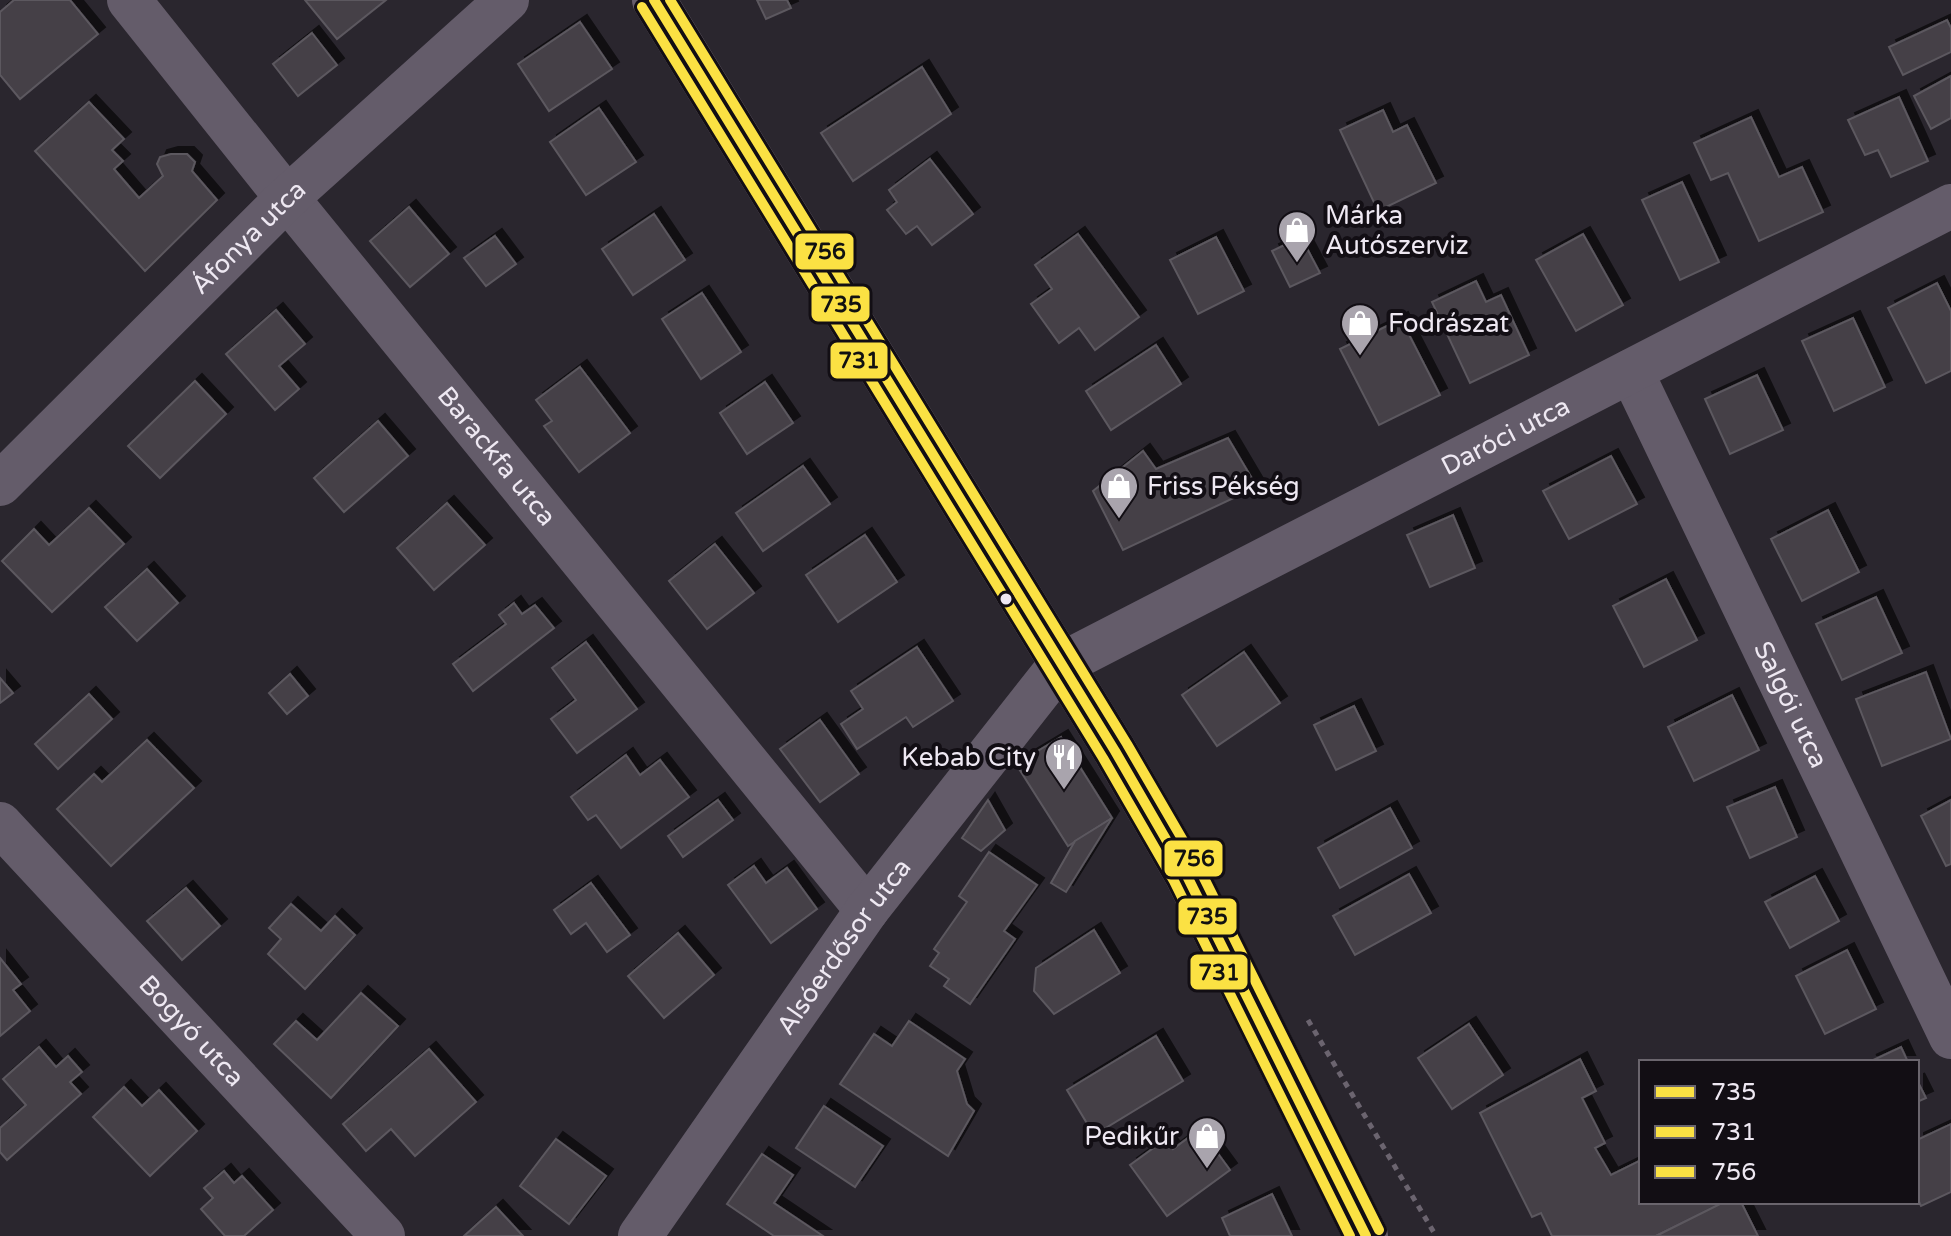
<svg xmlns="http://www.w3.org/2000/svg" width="1951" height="1236" font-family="'Varela Round',sans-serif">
<defs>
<filter id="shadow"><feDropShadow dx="7" dy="-7" stdDeviation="0" flood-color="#0009"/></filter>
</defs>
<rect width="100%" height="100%" fill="#2a262e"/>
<!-- building -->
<g fill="#444047" stroke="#5c585f" stroke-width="2" filter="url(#shadow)">
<path d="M14,0H70L98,34L20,99L0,75V12Z"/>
<path d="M305,0H386L337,39Z"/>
<path d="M757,0H787L791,8L766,19Z"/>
<path d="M1947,20L1951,28V52L1903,75L1889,47Z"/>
<path d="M580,22L612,69L549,111L518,64Z"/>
<path d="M312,33L337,65L298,96L273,64Z"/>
<path d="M922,67L951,114L853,181L821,133Z"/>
<path d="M1951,76V118L1931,129L1914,96Z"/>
<path d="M1899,97L1928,161L1891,177L1878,150L1865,155L1848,120Z"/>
<path d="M89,102L124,139L112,150L123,161L114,169L139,198L163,176L157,164L160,157L171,154H187L195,162L192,171L217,200L145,271L35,151Z"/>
<path d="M599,108L636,162L586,195L550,142Z"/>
<path d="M1383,110L1393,132L1407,125L1436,183L1378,211L1340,130Z"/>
<path d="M1751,117L1779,177L1802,167L1823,212L1759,241L1728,173L1711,180L1694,143Z"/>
<path d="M930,159L973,214L932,245L917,226L906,234L887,210L897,202L889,190Z"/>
<path d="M1682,182L1719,262L1680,280L1642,200Z"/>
<path d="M409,207L449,254L410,287L370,241Z"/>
<path d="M654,214L685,260L633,295L602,249Z"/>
<path d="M1078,234L1139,317L1095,350L1079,328L1059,343L1031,304L1052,289L1035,265Z"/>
<path d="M1583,234L1623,305L1576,331L1536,260Z"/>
<path d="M495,236L516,264L486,286L464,258Z"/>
<path d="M1216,237L1244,291L1198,314L1170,260Z"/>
<path d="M1301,237L1320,273L1290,287L1272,251Z"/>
<path d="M1476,281L1486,302L1501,295L1529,355L1470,383L1432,302Z"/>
<path d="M1937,283L1951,311V371L1926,383L1888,308Z"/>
<path d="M702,293L741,352L701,379L662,319Z"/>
<path d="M276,310L305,344L279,366L299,389L275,410L226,354Z"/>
<path d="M1853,318L1885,387L1834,411L1802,341Z"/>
<path d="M1401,319L1440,395L1379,425L1340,349Z"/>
<path d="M1156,345L1181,384L1111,430L1086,391Z"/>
<path d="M580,367L630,433L579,472L544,426L552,421L536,400Z"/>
<path d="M1757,375L1783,430L1730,454L1705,399Z"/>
<path d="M195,381L226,414L160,478L128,446Z"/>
<path d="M765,382L793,423L747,454L720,413Z"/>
<path d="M378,421L408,456L344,512L314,478Z"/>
<path d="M1228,438L1257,487L1123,550L1093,491L1143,451L1156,469Z"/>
<path d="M1611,456L1637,504L1569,539L1543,491Z"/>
<path d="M803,466L830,504L763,551L736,513Z"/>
<path d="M447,503L485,545L434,590L397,548Z"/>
<path d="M89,508L124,544L52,612L2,561L34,529L49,545Z"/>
<path d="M1828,510L1859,572L1802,601L1771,539Z"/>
<path d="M1453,515L1475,568L1430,587L1407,535Z"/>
<path d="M865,535L897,582L838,622L806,575Z"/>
<path d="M715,544L754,593L707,629L669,581Z"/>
<path d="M147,569L178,603L137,641L105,607Z"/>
<path d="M1666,579L1697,640L1644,667L1613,606Z"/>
<path d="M1876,597L1902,653L1842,680L1816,624Z"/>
<path d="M514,603L522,614L535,605L554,628L473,691L453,664L506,624L499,615Z"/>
<path d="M586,642L637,709L577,753L551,719L576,700L552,668Z"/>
<path d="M917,647L953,701L913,727L906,717L857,749L841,724L863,709L851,691Z"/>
<path d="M1244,652L1280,703L1217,746L1182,695Z"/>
<path d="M1926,672L1951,739L1882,766L1856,699Z"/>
<path d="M290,674L308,696L287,714L269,693Z"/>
<path d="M0,678L13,693L0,703Z"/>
<path d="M89,694L112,719L58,769L35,744Z"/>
<path d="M1732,695L1759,750L1694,781L1668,727Z"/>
<path d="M1354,706L1376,751L1336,770L1314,725Z"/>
<path d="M820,720L859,774L820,802L780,749Z"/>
<path d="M1061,737L1112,818L1068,846L1016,764Z"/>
<path d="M147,740L194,788L111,866L57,809L94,774L102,782Z"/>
<path d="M626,755L640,775L660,760L689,797L621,848L596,815L588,820L571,797Z"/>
<path d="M1775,787L1797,837L1750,858L1727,807Z"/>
<path d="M718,800L733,820L683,857L668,836Z"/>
<path d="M988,800L1005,830L981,851L962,838Z"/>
<path d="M1951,800V864L1946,866L1921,816Z"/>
<path d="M1390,808L1412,848L1340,888L1318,848Z"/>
<path d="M1112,818L1066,892L1051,883L1075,841Z"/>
<path d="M989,852L1037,885L1004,931L1015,939L970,1004L944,986L949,979L930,966L939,953L934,949L967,902L959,896Z"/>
<path d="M754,866L766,883L787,868L817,909L771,943L728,885Z"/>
<path d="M1409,874L1431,913L1355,955L1333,916Z"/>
<path d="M1815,876L1839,921L1790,948L1765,902Z"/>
<path d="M591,883L630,935L607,952L586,923L571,934L554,910Z"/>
<path d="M186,888L220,926L182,960L147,921Z"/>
<path d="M291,904L321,931L335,916L355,935L305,989L268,954L281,939L269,928Z"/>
<path d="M1094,930L1120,973L1054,1014L1034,991L1036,968Z"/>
<path d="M678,933L714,975L664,1018L628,976Z"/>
<path d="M1847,950L1876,1009L1825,1034L1796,976Z"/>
<path d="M0,958L21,984L13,990L30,1011L0,1036Z"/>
<path d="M361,993L398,1026L331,1098L274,1044L296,1021L317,1040Z"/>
<path d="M909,1021L965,1059L957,1071L967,1104L974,1111L948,1156L840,1084L874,1034L892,1046Z"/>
<path d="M1469,1024L1503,1075L1452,1109L1418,1058Z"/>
<path d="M1156,1036L1183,1081L1094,1135L1067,1090Z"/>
<path d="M39,1047L56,1067L68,1056L82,1072L70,1082L81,1094L7,1160L0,1152V1128L26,1105L3,1079Z"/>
<path d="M1901,1047L1908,1062H1869Z"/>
<path d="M429,1049L476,1102L415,1156L391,1129L366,1151L343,1124Z"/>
<path d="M1580,1059L1596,1091L1582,1098L1605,1143L1595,1148L1611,1175L1641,1160V1202H1717L1719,1205L1656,1236H1552L1541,1213L1532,1217L1480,1113Z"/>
<path d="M1917,1080L1926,1098L1917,1102Z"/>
<path d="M124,1087L142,1106L159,1090L197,1131L150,1176L93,1117Z"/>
<path d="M824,1106L883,1146L855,1187L796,1148Z"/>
<path d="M1951,1124V1192L1921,1206L1917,1197V1140Z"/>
<path d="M1200,1129L1230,1170L1167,1216L1130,1165L1166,1139L1173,1149Z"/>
<path d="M556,1139L606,1176L569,1224L520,1186Z"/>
<path d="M762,1154L793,1175L774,1203L823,1236H774L727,1204Z"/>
<path d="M224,1171L234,1183L242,1176L273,1210L244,1236H225L201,1209L213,1198L204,1188Z"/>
<path d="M1272,1194L1292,1236H1230L1222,1218Z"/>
<path d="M1724,1202H1741L1758,1236H1656Z"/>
<path d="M496,1207L523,1236H464Z"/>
</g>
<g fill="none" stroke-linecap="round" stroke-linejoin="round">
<!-- path -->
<path stroke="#6b646f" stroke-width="5" stroke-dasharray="6 6" stroke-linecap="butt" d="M1308,1020L1436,1236"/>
<!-- minor -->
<g stroke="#645c6a" stroke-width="44">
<path id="s1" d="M129,0L287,198L867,910"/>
<path id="s2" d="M1631,371L1951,1037"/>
<path id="s3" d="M0,484L287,198L507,0"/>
<path id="s4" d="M0,824L383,1236"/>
<path id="s5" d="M640,1236L867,910L1060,665L1951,206"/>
</g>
<!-- major -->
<path stroke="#665d6b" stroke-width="44" d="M654,0L1115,751L1186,874L1366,1236"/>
<defs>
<path id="bus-1" d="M654,0L1115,751L1186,874L1366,1236"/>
<path id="bus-2" d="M642,7L1103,758L1174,881L1350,1236"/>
<path id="bus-3" d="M670,0L1127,744L1199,868L1379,1230"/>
</defs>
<!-- bus-1 casing -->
<use href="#bus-1" stroke="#120e14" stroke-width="16"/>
<!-- bus-2 casing -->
<use href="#bus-2" stroke="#120e14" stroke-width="16"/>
<!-- bus-3 casing -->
<use href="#bus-3" stroke="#120e14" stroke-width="16"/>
<!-- bus-1 -->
<use href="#bus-1" stroke="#fbe143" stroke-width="10"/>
<!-- bus-2 -->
<use href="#bus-2" stroke="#fbe143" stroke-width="10"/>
<!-- bus-3 -->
<use href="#bus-3" stroke="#fbe143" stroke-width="10"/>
</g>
<!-- icons -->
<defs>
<symbol id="shop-pin" viewBox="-11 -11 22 30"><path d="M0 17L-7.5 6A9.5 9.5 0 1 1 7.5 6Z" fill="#a9a4ad" stroke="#120e14"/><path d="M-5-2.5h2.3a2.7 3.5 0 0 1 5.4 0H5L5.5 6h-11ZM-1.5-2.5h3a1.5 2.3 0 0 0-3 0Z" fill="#fff"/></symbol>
<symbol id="restaurant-pin" viewBox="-11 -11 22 30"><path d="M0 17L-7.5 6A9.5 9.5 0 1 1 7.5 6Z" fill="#a9a4ad" stroke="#120e14"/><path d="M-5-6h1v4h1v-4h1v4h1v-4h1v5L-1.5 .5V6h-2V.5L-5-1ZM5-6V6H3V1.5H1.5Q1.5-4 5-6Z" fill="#fff"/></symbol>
</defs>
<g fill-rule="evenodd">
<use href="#shop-pin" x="1275" y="208" width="44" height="60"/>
<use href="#shop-pin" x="1338" y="301" width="44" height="60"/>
<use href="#shop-pin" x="1097" y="464" width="44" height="60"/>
<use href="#restaurant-pin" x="1042" y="735" width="44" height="60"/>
<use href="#shop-pin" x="1185" y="1114" width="44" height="60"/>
</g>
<!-- markers -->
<circle fill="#eee8f2" stroke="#120e14" stroke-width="3" cx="1006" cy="599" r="7"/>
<g text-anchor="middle" stroke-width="8" stroke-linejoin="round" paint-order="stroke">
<!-- poi labels -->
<g font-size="26" fill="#eee8f2" stroke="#120e14" text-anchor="start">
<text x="1325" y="224">Márka<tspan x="1325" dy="30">Autószerviz</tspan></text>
<text x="1388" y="332">Fodrászat</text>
<text x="1147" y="495">Friss Pékség</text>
<text x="1036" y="766" text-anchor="end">Kebab City</text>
<text x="1179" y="1145" text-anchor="end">Pedikűr</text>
</g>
<!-- street labels -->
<g font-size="26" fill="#eee8f2" stroke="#120e14">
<text dy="9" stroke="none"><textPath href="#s3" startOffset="350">Áfonya utca</textPath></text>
<text dy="9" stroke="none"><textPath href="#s5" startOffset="1210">Daróci utca</textPath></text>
<text dy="9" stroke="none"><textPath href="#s1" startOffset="586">Barackfa utca</textPath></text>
<text dy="9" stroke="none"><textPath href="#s2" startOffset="370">Salgói utca</textPath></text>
<text dy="9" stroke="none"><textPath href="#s5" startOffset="354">Alsóerdősor utca</textPath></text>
<text dy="9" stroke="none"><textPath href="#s4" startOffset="282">Bogyó utca</textPath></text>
</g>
</g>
<g stroke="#120e14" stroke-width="3">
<rect x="794" y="232" width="61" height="39" rx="8" fill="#fbe143"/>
<rect x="810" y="285" width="61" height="38" rx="8" fill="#fbe143"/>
<rect x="829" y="341" width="60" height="39" rx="8" fill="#fbe143"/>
<rect x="1163" y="839" width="61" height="39" rx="8" fill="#fbe143"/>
<rect x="1177" y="897" width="61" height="39" rx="8" fill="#fbe143"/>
<rect x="1189" y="953" width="60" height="38" rx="8" fill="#fbe143"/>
</g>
<g font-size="22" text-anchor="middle" font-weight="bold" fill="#111">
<text x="825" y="259">756</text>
<text x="841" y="312">735</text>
<text x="859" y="368">731</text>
<text x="1194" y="866">756</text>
<text x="1207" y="924">735</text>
<text x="1219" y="980">731</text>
</g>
<!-- legend -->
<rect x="1639" y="1060" width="280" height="144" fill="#120e14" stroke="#6a656d" stroke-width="2"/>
<rect x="1655" y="1086" width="40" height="12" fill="#fbe143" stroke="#6a656d" stroke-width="2"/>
<text x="1711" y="1100" font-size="24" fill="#eee8f2">735</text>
<rect x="1655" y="1126" width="40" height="12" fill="#fbe143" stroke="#6a656d" stroke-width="2"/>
<text x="1711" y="1140" font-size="24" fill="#eee8f2">731</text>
<rect x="1655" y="1166" width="40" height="12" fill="#fbe143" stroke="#6a656d" stroke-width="2"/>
<text x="1711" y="1180" font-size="24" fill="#eee8f2">756</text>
</svg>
